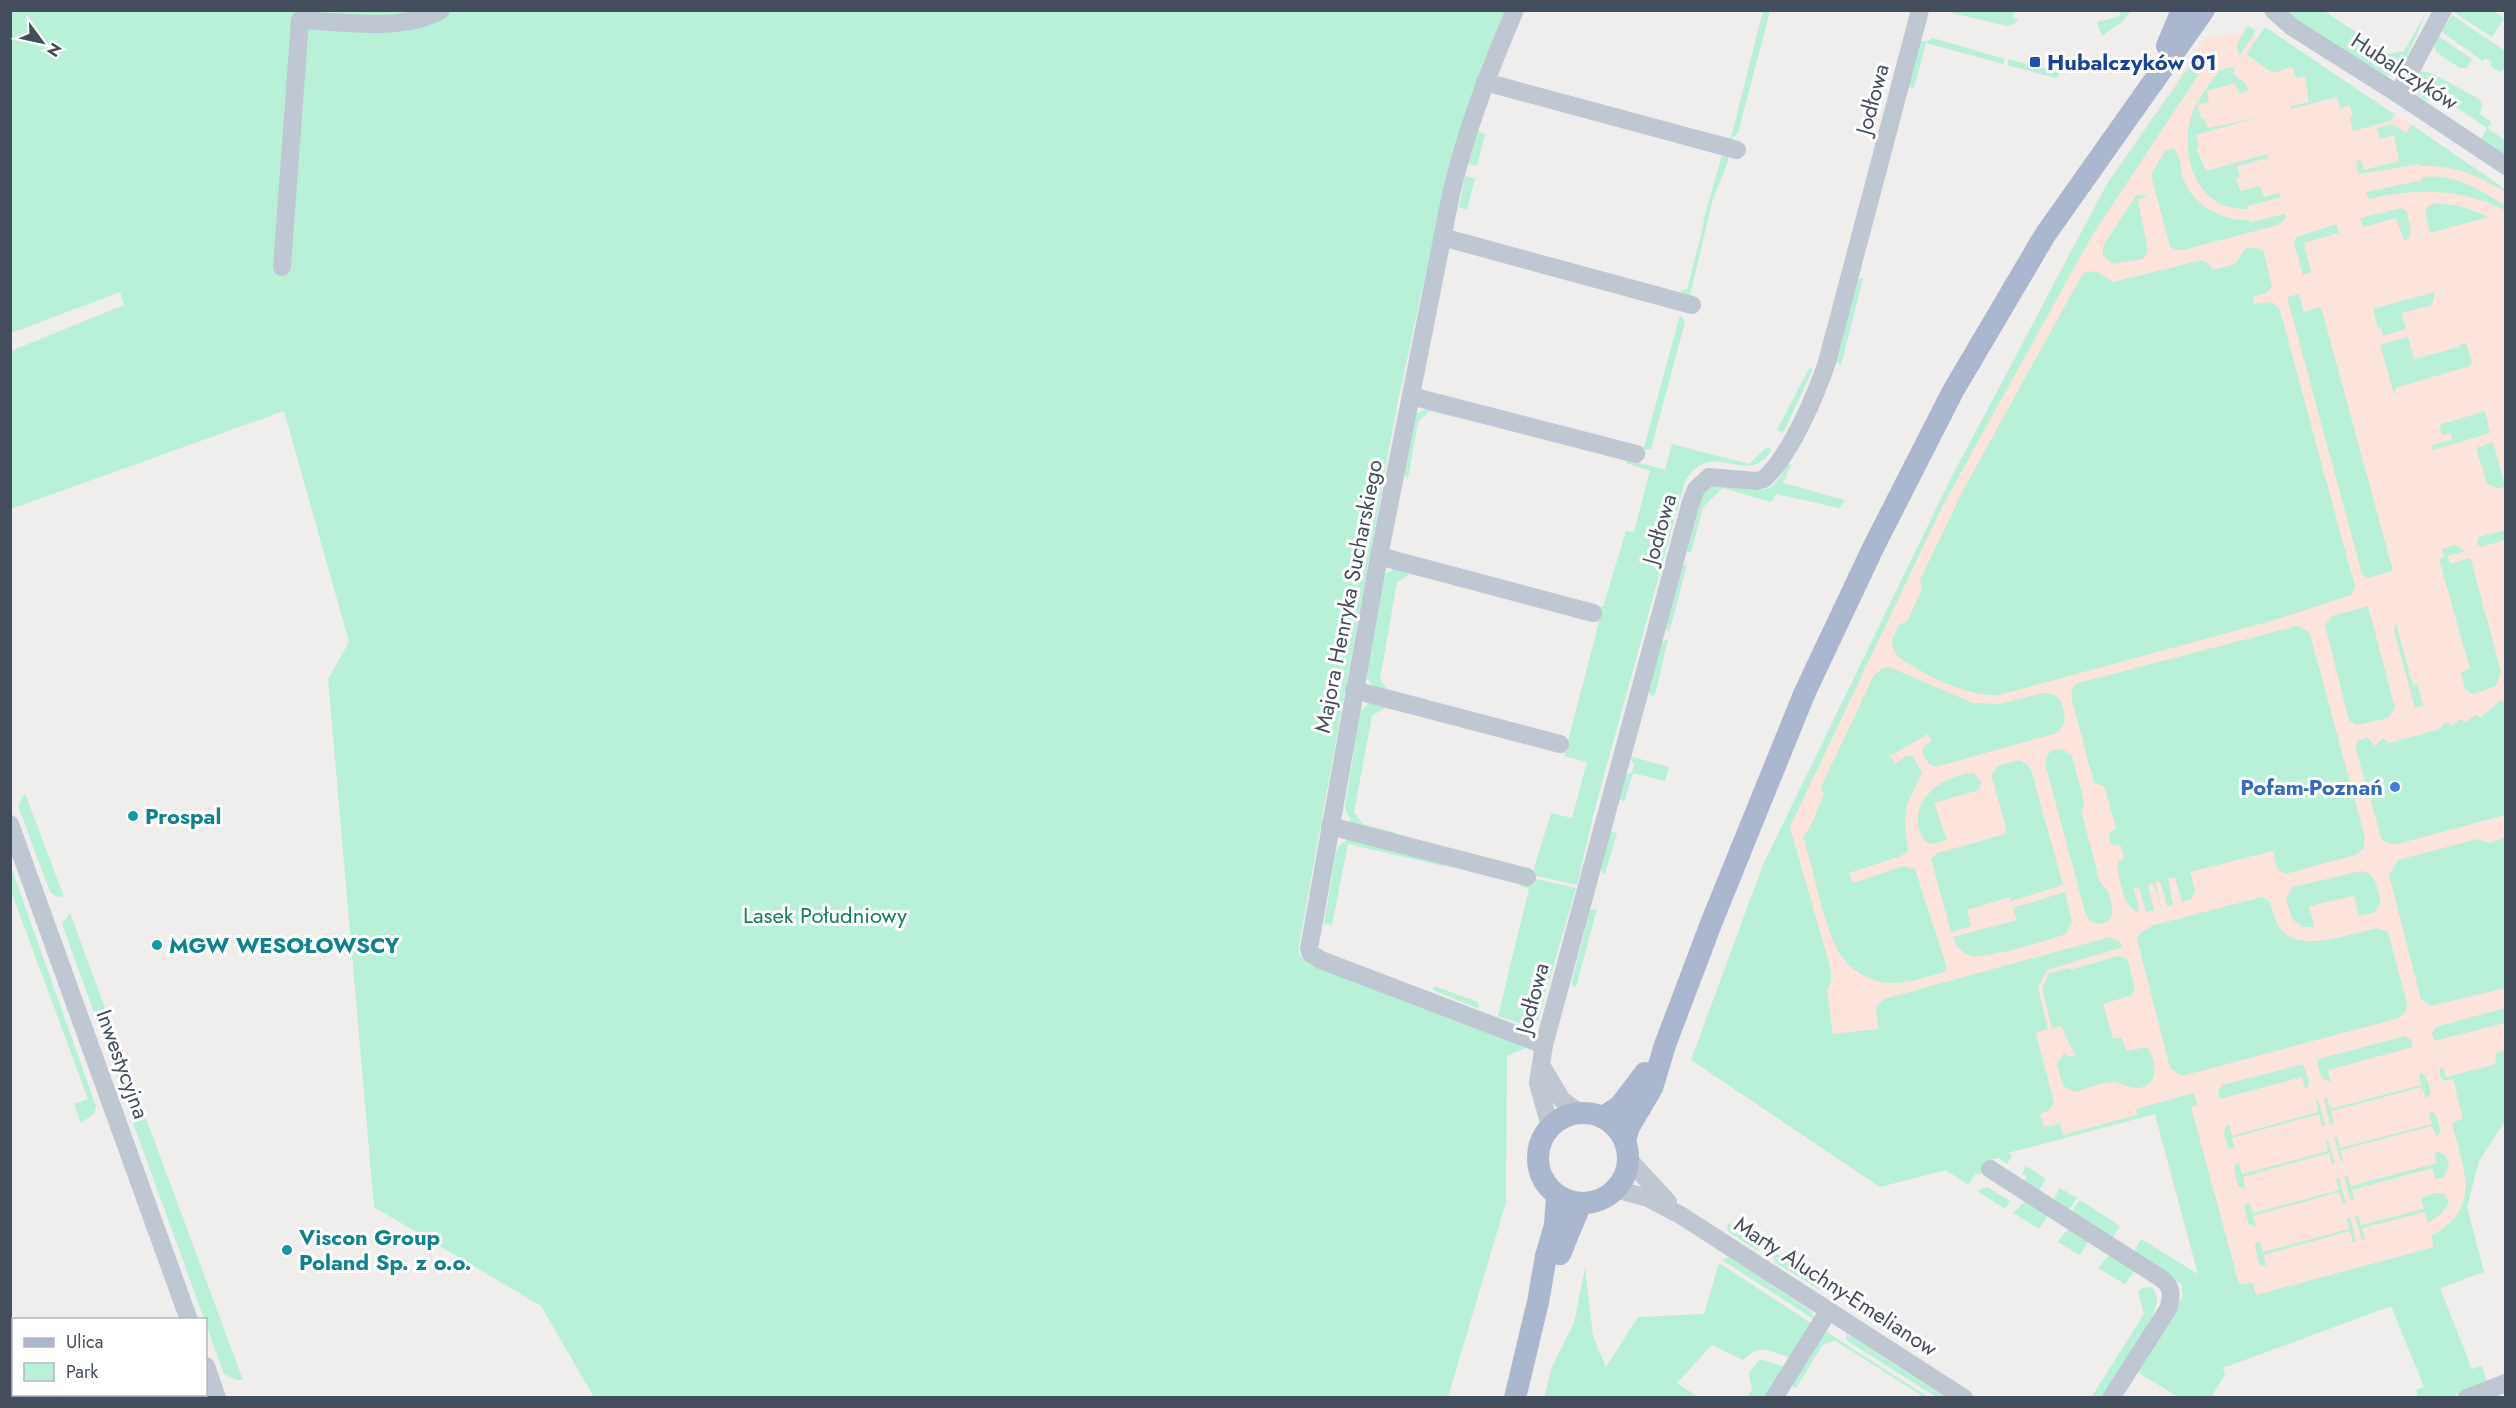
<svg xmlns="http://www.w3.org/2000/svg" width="2516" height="1408" font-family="Jost,sans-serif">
<rect width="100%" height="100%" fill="#f0eded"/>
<!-- medical -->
<path fill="#fce3db" d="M2250,32L2369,113L2377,102L2505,189L2506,1121L2479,1161L2467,1207L2484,1272L2223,1368L2154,1114L1880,1187L1691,1060L1763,865L2058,274L2107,184L2206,37Z"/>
<!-- green -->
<g fill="#b8f1d7">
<path d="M1953,10L2015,11L2013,18L2018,19L2015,24L2007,26L1952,13Z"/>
<path d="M10,11H1505L1440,207L1397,406L1299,945V954L1308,964L1528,1047L1507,1056L1506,1202L1448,1397H594L541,1306L374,1207L328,679L349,642L284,411L11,509V351L124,305L120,292L11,333Z"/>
<path d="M1763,11H1770L1738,133L1730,140L1716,137L1717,135L1731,138Z"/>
<path d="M2119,11H2131L2123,21L2102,36L2097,22L2120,16Z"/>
<path d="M2286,11H2324L2389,54L2404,51L2427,11L2400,72L2394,76L2384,75L2283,14Z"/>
<path d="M2456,11H2493L2504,18L2492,37L2455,13Z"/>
<path d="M2452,15L2505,51V71L2502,69L2500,72L2490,66L2492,62L2485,58L2483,61L2443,33L2442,31Z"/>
<path d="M2248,26L2256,31L2240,55C2233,44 2242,36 2248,26Z"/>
<path d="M2265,27L2394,114L2390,121L2353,131L2350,118L2353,117L2350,105L2340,108L2337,97L2291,109V106L2309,102L2305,76L2296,78L2292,67L2273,73L2246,54Z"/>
<path d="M2438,36L2472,59L2467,68H2460L2436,52L2434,45Z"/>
<path d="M1933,38L2005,59L2003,64L1926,43L1914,88L1909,87L1920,41H1927Z"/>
<path d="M2195,58L2209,59L2093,234L1981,436L1941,509L1790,827L1831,970V982L1827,991L1833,1034L1878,1029L1876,1007L1884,999L2110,937L2121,943L2123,947L2047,970L2038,988L2048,1029L2036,1033L2054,1103L2048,1111L2040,1114L2044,1127L2060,1123L2063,1135L2137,1115L2136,1109L2194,1093L2197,1105L2191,1107L2239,1284L2253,1283L2256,1295L2434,1247L2431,1236C2483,1208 2464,1170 2452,1124L2454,1122L2463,1119L2453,1079L2445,1081L2441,1078L2439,1071L2441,1067L2443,1068L2446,1077L2496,1064L2495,1054L2505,1049V1121L2479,1161L2467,1207L2484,1272L2440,1288L2472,1369L2482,1366L2488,1384L2450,1397H2418L2416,1390L2424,1387L2391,1306L2223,1368L2225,1375L2211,1397H2178L2136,1371L2183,1296L2181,1284L2136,1253L2134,1251L2141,1239L2198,1274L2155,1114L2008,1153L2012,1156L2007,1164L1999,1158L1989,1160L1979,1176L1976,1173L1968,1185L1946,1170L1880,1187L1691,1060L1763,865L1950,480L2107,184Z"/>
<path d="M2009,59L2037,68L2038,66L2061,72L2056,78L2007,65Z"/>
<path d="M2231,67L2235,70L2233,74L2245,83L2248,90L2239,94L2235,83L2207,91L2209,102L2197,105L2201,118L2205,120L2208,128L2257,118L2196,135L2199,146L2196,148L2206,171L2267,154L2268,158L2237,166L2240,177L2236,178L2240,191L2260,186L2264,197L2279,193L2281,197L2248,206V209H2244C2196,208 2179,155 2192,114C2197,99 2210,84 2219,71Z"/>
<path d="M2420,71L2432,73L2479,99L2482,104L2480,114L2491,122L2487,128L2505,140V155L2481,139L2487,128L2435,93L2429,101C2420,99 2414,92 2412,84Z"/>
<path d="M2393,124L2406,133L2412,125L2505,189V192C2478,175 2454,165 2421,166L2420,164L2358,174L2356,163L2360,159L2364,170L2399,161L2394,135L2380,139L2377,128Z"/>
<path d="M1478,131L1485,134L1477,166L1468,163Z"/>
<path d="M2172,148C2182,154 2180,168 2183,178C2192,205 2223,222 2250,220L2251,222L2285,214V219L2278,225L2183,250H2176L2170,247L2151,175L2165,151Z"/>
<path d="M1722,155L1728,156V162L1713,198L1690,296L1681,294L1682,290H1687L1704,223L1703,222Z"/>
<path d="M1465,176L1475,178L1467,210L1459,207Z"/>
<path d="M2422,177C2454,173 2480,189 2505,206V210C2463,189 2414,187 2369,199L2366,192L2422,180Z"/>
<path d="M2137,194L2147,196L2138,200L2148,252L2143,259L2113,264L2103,256V246Z"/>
<path d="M2437,203L2460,206L2489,217L2430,233L2425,211L2430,205Z"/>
<path d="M2401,208L2407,212L2411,230L2410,237L2404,241L2396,218L2363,227L2360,218Z"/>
<path d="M2336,224L2339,233L2304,243L2311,272L2303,275L2294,243L2296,237Z"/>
<path d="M2248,248H2257L2264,252L2272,287L2266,293L2253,297L2254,304L2272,302L2280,310L2355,587L2351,595L2271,621L1999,695C1967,698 1924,674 1898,657L1893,648L1892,639L1899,625L1907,621L1922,589L1920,580L1962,492L2083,273L2096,271L2113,282L2202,260L2211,266L2213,270L2235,264L2244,250Z"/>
<path d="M1861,278L1863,279L1841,365L1835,361L1857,280Z"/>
<path d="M2435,292L2432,305L2401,313L2406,329L2383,336L2381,327L2378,328L2373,309Z"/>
<path d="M2299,294L2304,312L2321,307L2393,571L2368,578L2362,574L2287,297Z"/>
<path d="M1680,315L1685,322L1651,449L1645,450L1616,443V440L1644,447Z"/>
<path d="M2408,337L2414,359L2459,347V345L2466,343L2472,364L2470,366L2395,388L2396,393L2394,394L2380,345Z"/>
<path d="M1809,368L1813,369L1783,433L1777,430Z"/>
<path d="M1428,408L1476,422L1429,411L1418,422L1408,478L1403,474L1416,414Z"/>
<path d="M2485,411L2490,433L2433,450L2431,445L2452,440L2451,433L2442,435L2439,425Z"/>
<path d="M2493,442L2505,486L2498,489L2487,483L2476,448Z"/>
<path d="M1672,444L1749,464L1767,447L1772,449C1748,491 1714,435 1685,481L1594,812L1577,885L1532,875L1551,813L1572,818L1587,762L1564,756L1599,622L1572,615L1508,583V581L1603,607L1626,531L1634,532L1650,471L1626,463L1627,459L1665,470Z"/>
<path d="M1787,464H1791L1783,483L1845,500L1840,508L1776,494L1771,502L1723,488L1703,507L1691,553L1688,552L1685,547L1703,495L1715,484C1730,486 1760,496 1773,485C1779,480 1783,471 1787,464Z"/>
<path d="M2505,530V540L2481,547L2477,544L2479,537Z"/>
<path d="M2455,545L2465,551L2448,556L2450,564L2470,558L2471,560L2501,672L2496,686L2473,694L2465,689L2461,672L2470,669L2439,559L2444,557L2442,549Z"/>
<path d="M1684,565H1687L1669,633L1664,624L1681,567Z"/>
<path d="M1391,566L1463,586L1410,574L1397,582L1380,679L1387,689L1427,699V702L1372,687V684L1366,678L1384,578L1386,573L1392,571Z"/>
<path d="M2368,606L2395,708L2388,718L2356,725L2349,720L2325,625L2332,616Z"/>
<path d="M2396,623L2413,685L2417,684L2423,705L2415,708L2394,631Z"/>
<path d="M2297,626L2306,630L2310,634L2365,838L2363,849L2355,855L2289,873C2275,874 2276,861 2273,851L2190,872L2195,891L2191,899L2182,902L2175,877L2168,879L2173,904L2167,906L2160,881L2155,882L2161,908L2153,883L2148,885L2154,910L2146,912L2139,887L2134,888L2140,913C2123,908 2121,883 2117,867L2119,861L2124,858L2121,846L2112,845L2109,839L2110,832L2116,828L2104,786L2094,783L2071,696L2073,687L2078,683Z"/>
<path d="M1666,640H1668L1655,695L1652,696L1646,689L1660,643Z"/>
<path d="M1889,667L1973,703L2000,704L2043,693L2053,694L2060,700C2066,713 2068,726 2054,734L1935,767L1929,764L1922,753L1924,746L1932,741L1928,734L1890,756L1895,764L1906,756H1913L1922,773L1907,804L1905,826L1908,851L1901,856L1849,873L1853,883L1904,866L1915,869L1947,968L1944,972C1926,977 1908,984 1890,983C1871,982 1853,972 1842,957C1824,932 1814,869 1803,837C1813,825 1817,809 1824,795L1821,787L1874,675L1882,669Z"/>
<path d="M2500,701L2506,702L2505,815L2398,844H2390L2382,840L2355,746L2358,741L2367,737L2375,746L2383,738L2389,743L2440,729L2446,722L2452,726L2460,719L2466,722L2475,715L2480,718Z"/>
<path d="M1370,702L1420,716L1385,708L1372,716L1354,812L1363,824L1396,833L1392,834L1349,822L1351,818L1346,813L1345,807L1360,712Z"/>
<path d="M2055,749L2064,750L2072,756L2084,801L2082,814L2100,882L2109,893L2113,913C2108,924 2099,927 2089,920L2085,912L2045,763L2048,754Z"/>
<path d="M1629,756L1669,767L1665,781L1633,773L1624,802L1618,798L1625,775L1632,773L1634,764Z"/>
<path d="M2019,760L2028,765L2032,773L2063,885L2011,901L2010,897L1967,910L1971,926L1951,932L1931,859L1938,853L2005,834L2006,827L1991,775L1998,766Z"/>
<path d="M1974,773L1981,782L1979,790L1934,803L1947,840L1932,844L1926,842C1901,807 1940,774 1974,773Z"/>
<path d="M25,793L64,897L55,896L50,892L18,806Z"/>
<path d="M1610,831L1617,833L1605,874L1600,870Z"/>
<path d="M1347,837L1445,861L1443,866L1348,844L1332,925L1324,923L1336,851L1341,843L1346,841Z"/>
<path d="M2505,838V988L2431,1006L2421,999L2389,875L2398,860L2477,839L2490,843Z"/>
<path d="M11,867L96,1106L94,1114L81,1123L74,1104L88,1099L11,891Z"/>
<path d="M2361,871C2377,874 2377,888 2381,902L2375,912L2359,916L2354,896L2309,906L2314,927H2303L2292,919L2286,898L2293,887Z"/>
<path d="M1532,878L1576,888L1538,1020L1522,1024L1498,1016L1529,889L1519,885Z"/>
<path d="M2065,892L2072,921L2066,934C2049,940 1988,959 1973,956C1963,954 1956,947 1953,937L2017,920L2013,908Z"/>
<path d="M2262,897L2269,901C2274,911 2274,922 2282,931C2303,953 2351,933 2377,928L2388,932L2407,1003L2406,1011L2399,1018L2182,1076L2170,1068L2140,951L2137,941L2139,934L2154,925Z"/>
<path d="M1597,909L1576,987L1571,985L1590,910Z"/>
<path d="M70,913L110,1022L96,1018L62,924Z"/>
<path d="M2118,956L2127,958L2135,988L2132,995L2103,1004L2113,1039L2122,1037L2126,1051L2147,1047C2156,1060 2161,1085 2139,1088C2130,1089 2120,1082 2111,1082C2099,1083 2086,1089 2075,1092L2063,1086L2057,1064L2064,1053L2068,1057L2075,1055L2061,1026L2052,1028L2042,988L2049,973L2069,968L2070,970Z"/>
<path d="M1434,986L1478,1002L1479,1009L1433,990Z"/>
<path d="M2505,1008V1023L2434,1041L2432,1033L2436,1027Z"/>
<path d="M2405,1036L2411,1040L2413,1047L2328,1070L2331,1082L2322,1079L2317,1062L2319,1059Z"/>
<path d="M117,1040L243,1380H237L224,1374L110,1059L108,1051Z"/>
<path d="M2303,1064L2309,1082L2308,1087L2305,1088L2302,1077L2220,1099L2218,1092L2222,1085Z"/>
<path d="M2422,1073L2427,1079L2431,1093L2427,1098H2426L2422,1087L2331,1111L2334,1123L2330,1124L2324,1099L2327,1098L2330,1109L2421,1085L2419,1074Z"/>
<path d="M2318,1100L2325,1125L2322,1126L2319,1114L2232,1138L2235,1149L2228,1147L2224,1133L2226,1125H2229L2232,1136L2318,1112L2316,1101Z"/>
<path d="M2432,1112L2436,1115L2441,1132L2436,1137L2432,1126L2341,1150L2343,1161L2341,1162L2334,1137H2337L2340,1148L2432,1124L2429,1113Z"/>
<path d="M2328,1139L2335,1164H2332L2329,1153L2243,1177L2245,1188L2238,1186L2234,1168L2236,1164H2239L2242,1174L2328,1151L2326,1140Z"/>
<path d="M2439,1152L2446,1156L2449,1166L2443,1178L2435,1179L2432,1168L2352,1190L2354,1201H2351L2344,1177L2348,1176L2351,1186L2437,1163L2434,1153Z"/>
<path d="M2026,1166L2046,1179L2038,1191L2025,1183L2026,1176L2022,1173Z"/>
<path d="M2339,1178L2346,1203L2343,1204L2339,1192L2253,1216L2256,1227L2249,1225L2244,1208L2247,1203H2250L2253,1213L2339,1190L2336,1179Z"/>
<path d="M1987,1187L2010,1201L2005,1209L1977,1191Z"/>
<path d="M2060,1188L2077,1198L2068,1211L2058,1204L2054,1198Z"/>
<path d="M2435,1193H2444L2449,1202L2442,1213L2428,1223L2425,1212L2362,1228L2365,1240H2362L2355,1216L2358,1215L2361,1225L2424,1209L2421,1198Z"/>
<path d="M2028,1199L2049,1214L2039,1229L2013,1213Z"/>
<path d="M2080,1200L2120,1226L2112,1239L2071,1212Z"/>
<path d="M2350,1217L2356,1242H2353L2350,1231L2264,1255L2266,1266L2259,1264L2255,1246L2257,1242H2260L2263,1252L2349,1229L2347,1218Z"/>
<path d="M1728,1223L1765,1247L1764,1249L1756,1250L1729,1232L1727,1229Z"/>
<path d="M2070,1229L2090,1239L2080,1255L2058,1242L2064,1233Z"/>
<path d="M1774,1252L1827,1287L1823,1290L1818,1289L1775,1262L1773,1257Z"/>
<path d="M2115,1255L2135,1270L2125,1284L2098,1268L2107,1257Z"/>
<path d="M1729,1257L1811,1311L1815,1320L1722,1260Z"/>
<path d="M1719,1263L1814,1325L1792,1358C1769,1352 1762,1342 1743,1360L1712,1345L1677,1383L1698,1397L1544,1398L1552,1367L1574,1323L1585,1268L1593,1336L1606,1367L1638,1317L1704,1314Z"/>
<path d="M2152,1287C2154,1291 2157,1295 2157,1300C2157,1318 2115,1380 2104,1397L2091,1398L2144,1314L2138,1293L2142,1288Z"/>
<path d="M1825,1331L1928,1397H1924L1836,1341L1823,1344L1796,1388L1790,1384Z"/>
<path d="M1847,1334L1945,1397H1936L1846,1340Z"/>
<path d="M1760,1359L1785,1367L1768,1397L1747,1398L1752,1390L1749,1373Z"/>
</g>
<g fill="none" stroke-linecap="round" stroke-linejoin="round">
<!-- minor -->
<g stroke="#bfc7d3" stroke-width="18">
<path d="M1515,10C1489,71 1466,130 1451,194L1379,556L1309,949L1311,954L1321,960L1544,1045"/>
<path d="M2273,10L2292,27L2398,94L2506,166"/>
<path d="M1485,82L1737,150"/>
<path d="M2398,94L2443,10"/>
<path d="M1442,237L1692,305"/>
<path d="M282,267L300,20C342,22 404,32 441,10"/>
<path d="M1411,396L1636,454"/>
<path d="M1379,556L1593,613"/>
<path d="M1354,690L1560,744"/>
<path d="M10,824L189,1320"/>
<path d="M1330,826L1527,877"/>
<path d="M1541,1065L1562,1100L1580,1113"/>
<path d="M1550,1126L1538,1083L1544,1045L1690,505L1696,489L1709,477L1756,481L1764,479C1790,456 1816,395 1827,362L1920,10"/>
<path d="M1628,1159L1668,1202"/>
<path d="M1990,1169L2159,1277C2172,1285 2173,1295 2168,1309L2111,1398"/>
<path d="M1615,1189L1648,1198L1682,1216L1964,1398"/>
<path d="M206,1366L217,1398"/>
<path d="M1774,1398L1829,1310"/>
<path d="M2467,1398L2506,1383"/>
</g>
<!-- major -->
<g stroke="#abb7ce" stroke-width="22">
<path d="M2167,46L2182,10"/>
<circle cx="1583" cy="1158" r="45"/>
<path d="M1603,1117L1620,1106L1645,1073"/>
<path d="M1625,1140L1629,1127L1652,1088L1665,1045L1712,921L1805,692L1874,546L1953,391L2045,235L2204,10"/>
<path d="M1560,1254L1581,1203"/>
<path d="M1515,1398L1538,1302L1546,1256L1555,1225L1557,1196"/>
</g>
</g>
<!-- markers -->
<rect fill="#1a4fb4" stroke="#fff" stroke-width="2" x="2029" y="56" width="12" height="12" rx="3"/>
<circle fill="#3f7fe0" stroke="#fff" stroke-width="2" cx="2395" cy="787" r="6"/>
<g fill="#0f9aa8" stroke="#fff" stroke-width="2">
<circle cx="133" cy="816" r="6"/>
<circle cx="157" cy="945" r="6"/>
<circle cx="287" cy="1250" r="6"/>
</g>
<g text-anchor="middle" stroke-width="6" stroke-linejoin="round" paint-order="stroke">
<!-- transit labels -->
<g font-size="22" font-weight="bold" fill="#164399" stroke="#fff" text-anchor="start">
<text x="2047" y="70">Hubalczyków 01</text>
</g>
<!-- street labels -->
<g font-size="22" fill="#444d5b" stroke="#fff">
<text transform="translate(2405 71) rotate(33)" y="8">Hubalczyków</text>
<text transform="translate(1872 99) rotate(-75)" y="8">Jodłowa</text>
<text transform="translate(1659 529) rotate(-74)" y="8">Jodłowa</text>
<text transform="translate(1348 596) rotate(-79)" y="8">Majora Henryka Sucharskiego</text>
<text transform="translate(1532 998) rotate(-75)" y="8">Jodłowa</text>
<text transform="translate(123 1064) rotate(70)" y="8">Inwestycyjna</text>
<text transform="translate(1836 1286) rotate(33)" y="8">Marty Aluchny-Emelianow</text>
</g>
<!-- shop labels -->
<g font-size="22" font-weight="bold" fill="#366cbe" stroke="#fff" text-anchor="end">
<text x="2383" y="795">Pofam-Poznań</text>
</g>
<!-- culture labels -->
<g font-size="22" font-weight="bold" fill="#0d838f" stroke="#fff" text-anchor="start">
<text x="145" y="824">Prospal</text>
<text x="169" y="953">MGW WESOŁOWSCY</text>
<text x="299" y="1245">Viscon Group<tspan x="299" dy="25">Poland Sp. z o.o.</tspan></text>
</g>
<!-- park labels -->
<g font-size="22" fill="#12805a" stroke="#fff">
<text x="825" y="923">Lasek Południowy</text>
</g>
</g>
<!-- border -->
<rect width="2516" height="1408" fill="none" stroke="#444d5b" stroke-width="24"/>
<!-- legend -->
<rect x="12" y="1318" width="195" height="78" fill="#ffffff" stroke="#b4b8bd" stroke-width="1.5"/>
<rect x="24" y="1338" width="30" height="9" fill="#abb7ce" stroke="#b4b8bd" stroke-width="1.5"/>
<text x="66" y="1348" font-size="18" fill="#444d5b">Ulica</text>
<rect x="24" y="1363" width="30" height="18" fill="#b8f1d7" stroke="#b4b8bd" stroke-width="1.5"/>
<text x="66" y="1378" font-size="18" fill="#444d5b">Park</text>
<!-- north arrow -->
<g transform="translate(42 42) rotate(123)" stroke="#ffffff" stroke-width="4.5" paint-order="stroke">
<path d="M0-4.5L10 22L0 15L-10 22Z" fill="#444d5b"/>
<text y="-9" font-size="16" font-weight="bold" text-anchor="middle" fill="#444d5b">N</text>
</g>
</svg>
